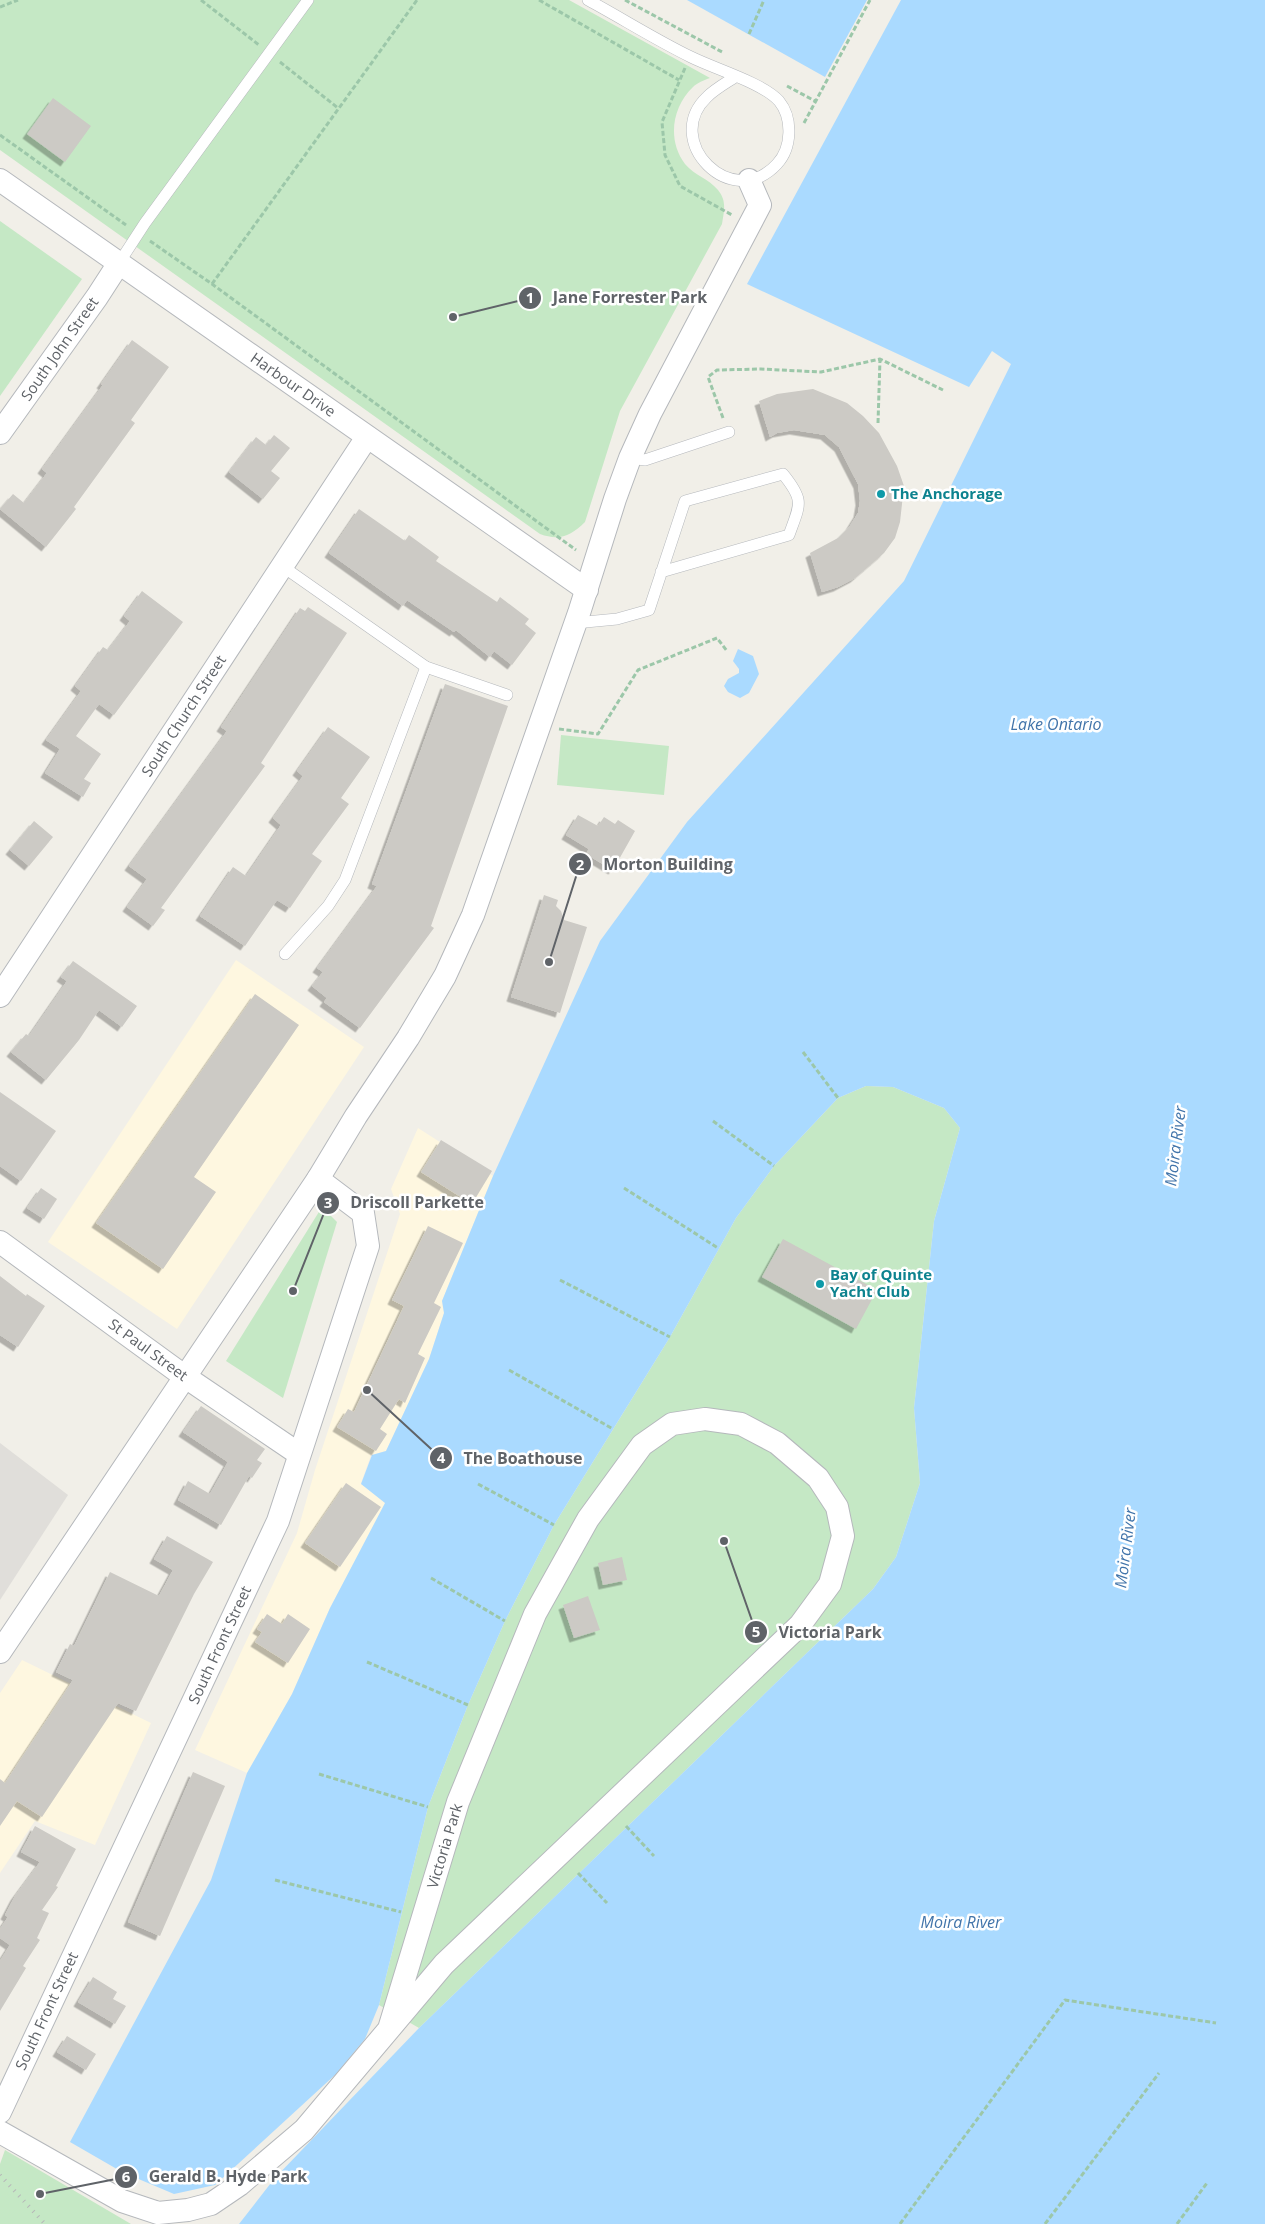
<svg xmlns="http://www.w3.org/2000/svg" width="1265" height="2224" font-family="'Open Sans',sans-serif">
<defs>
<filter id="shadow"><feDropShadow dx="-4.5" dy="4.5" stdDeviation="0" flood-color="#0004"/></filter>
</defs>
<rect width="100%" height="100%" fill="#f1efe8"/>
<!-- commercial -->
<g fill="#fef7e0">
<path d="M236,960L364,1047L177,1329L48,1242Z"/>
<path d="M418,1128L493,1176L442,1301L444,1313L429,1359L386,1451L371,1455L361,1483L386,1503L330,1608L292,1694L247,1773L195,1750L297,1533L315,1470L400,1214L391,1189Z"/>
<path d="M22,1660L151,1723L95,1845L35,1821L0,1873V1693Z"/>
</g>
<!-- industrial -->
<path fill="#e0deda" d="M0,1443L68,1495L0,1600Z"/>
<!-- green -->
<g fill="#c5e8c5">
<path d="M0,0H569L710,78C704,80 697,83 693,87C672,107 667,140 685,164C694,175 709,179 718,190C727,201 724,211 722,224L620,411L585,522C571,536 559,541 540,534L0,150Z"/>
<path d="M0,221L82,279L0,396Z"/>
<path d="M561,735L669,746L664,795L557,785Z"/>
<path d="M866,1086L893,1087L944,1108L960,1128L934,1221L914,1408L920,1483L896,1557L873,1589L419,2028L379,2005L428,1807L468,1705L505,1621L554,1525L670,1337L736,1218L774,1166L838,1098Z"/>
<path d="M322,1207L337,1222L283,1398L226,1361Z"/>
<path d="M5,2150L131,2224H0V2164Z"/>
</g>
<!-- water -->
<g fill="#aadaff">
<path d="M687,0H867L825,77Z"/>
<path d="M901,0H1265V2224H239L274,2179L419,2028L873,1589L896,1557L920,1483L914,1408L934,1221L960,1128L944,1108L893,1087L866,1086L838,1098L774,1166L736,1218L670,1337L554,1525L505,1621L468,1705L428,1807L379,2005L365,2039L336,2074L215,2185L174,2194L122,2172L70,2142L211,1880L247,1773L292,1694L330,1608L385,1503L361,1484L372,1455L386,1451L429,1359L444,1313L442,1301L493,1176L600,941L687,822L904,581L1011,364L992,351L969,387L747,284Z"/>
<path d="M738,649L753,656L759,674L749,693L740,698L728,692L724,686L728,679L739,673V669L733,661Z"/>
</g>
<!-- building -->
<g fill="#cccac5" filter="url(#shadow)">
<path d="M53,98L91,126L65,162L27,134Z"/>
<path d="M132,340L169,367L131,420L135,423L74,507L76,509L46,547L0,509L13,494L24,503L47,473L42,469L103,385L101,384Z"/>
<path d="M813,389L847,403L863,416L879,433L897,466L904,486L900,522L895,538L884,553L855,578L838,587L822,592L810,553L838,538L850,526L858,513L860,501L858,484L839,447L825,435L794,430L777,433L770,437L759,401L777,394Z"/>
<path d="M274,435L290,448L271,471L280,478L263,499L229,472L256,437L266,445Z"/>
<path d="M359,509L405,541L409,535L439,557L436,561L497,602L500,597L529,619L525,624L536,633L512,665L494,651L490,657L456,630L454,632L407,600L403,606L329,553Z"/>
<path d="M142,591L183,622L114,715L99,704L76,736L101,754L84,779L91,783L83,797L45,773L60,749L46,740L81,691L75,686L103,647L108,650L130,621L124,616Z"/>
<path d="M308,607L347,633L261,763L265,766L161,908L165,910L153,926L127,907L147,879L129,866L227,731L221,727L300,608L305,611Z"/>
<path d="M445,684L508,706L431,926L434,928L360,1028L324,1002L327,998L312,986L323,972L317,968L377,886L372,884Z"/>
<path d="M328,727L370,757L341,798L349,804L312,854L322,861L290,908L277,900L245,946L200,916L233,867L246,876L281,825L273,818L303,776L297,771Z"/>
<path d="M578,815L598,826L604,817L615,824L618,820L635,831L613,870L586,854L589,849L566,835Z"/>
<path d="M34,821L53,837L29,866L10,850Z"/>
<path d="M544,895L558,900L556,906L561,911L564,920L587,927L560,1013L511,997Z"/>
<path d="M73,961L137,1006L122,1027L99,1010L79,1040L46,1080L11,1052L26,1034L29,1036L67,981L61,977Z"/>
<path d="M255,994L299,1025L194,1177L216,1192L163,1269L96,1223Z"/>
<path d="M0,1092L56,1131L21,1181L0,1166Z"/>
<path d="M441,1140L492,1171L472,1204L421,1172Z"/>
<path d="M41,1188L57,1199L44,1219L27,1208Z"/>
<path d="M428,1226L463,1243L434,1303L441,1307L418,1354L425,1358L405,1403L399,1399L380,1429L387,1434L376,1451L337,1427L348,1409L354,1412L404,1306L392,1300Z"/>
<path d="M783,1239L877,1290L856,1329L762,1277Z"/>
<path d="M0,1276L26,1296L27,1294L45,1306L18,1347L0,1335Z"/>
<path d="M201,1406L265,1449L257,1460L262,1463L252,1478L249,1476L221,1525L178,1500L188,1481L210,1494L228,1462L183,1432Z"/>
<path d="M346,1483L381,1507L340,1567L305,1543Z"/>
<path d="M167,1536L213,1562L194,1594L136,1711L118,1703L42,1817L17,1801L0,1826V1779L5,1783L73,1680L56,1672L70,1644L74,1646L110,1572L159,1596L173,1570L154,1559Z"/>
<path d="M622,1557L627,1580L603,1585L598,1563Z"/>
<path d="M588,1596L600,1630L574,1638L563,1605Z"/>
<path d="M267,1614L282,1624L288,1614L310,1629L288,1663L255,1642L262,1632L257,1629Z"/>
<path d="M193,1772L225,1786L160,1936L128,1922Z"/>
<path d="M35,1826L76,1849L56,1886L58,1887L42,1910L49,1913L37,1938L40,1940L23,1966L26,1968L0,2011V1961L10,1945L0,1938V1929L8,1917L5,1915L15,1896L40,1862L21,1852Z"/>
<path d="M93,1977L117,1992L113,1999L126,2006L115,2024L78,2002Z"/>
<path d="M67,2036L96,2054L86,2070L57,2052Z"/>
</g>
<g fill="none" stroke-linecap="round" stroke-linejoin="round">
<defs>
<g id="service">
<path d="M588,0C623,19 656,40 691,57C715,69 763,83 779,101C793,118 792,148 777,164C732,213 661,141 707,97C715,89 726,83 735,77"/>
<path d="M119,263L145,223L308,0"/>
<path d="M630,458L645,460L729,432"/>
<path d="M282,566L426,667L507,695"/>
<path d="M575,623L617,619L649,610L685,501L783,474C805,501 800,504 789,535L661,572"/>
<path d="M285,954L328,906L345,880L426,667"/>
</g>
<g id="minor">
<path d="M0,180L587,590"/>
<path d="M0,433L97,297L119,263"/>
<path d="M0,996L367,437"/>
<path d="M0,1242L184,1376L299,1454"/>
<path d="M0,1652L318,1179L356,1116L408,1038L445,976L473,915L579,613L615,499L630,458L650,414L760,205L749,180"/>
<path d="M0,2112L278,1521L368,1246L363,1213L318,1179"/>
<path d="M0,2132L122,2201L158,2213L188,2210L211,2204L239,2185L304,2130L444,1964L800,1625L830,1584L843,1536L837,1507L818,1478L777,1443L741,1424L705,1419L672,1424L642,1445L588,1519L535,1614L458,1802L389,2029"/>
</g>
</defs>
<!-- service casing -->
<use href="#service" stroke="#b5b8bc" stroke-width="12"/>
<!-- minor casing -->
<use href="#minor" stroke="#b5b8bc" stroke-width="24"/>
<!-- path -->
<g stroke="#9cc7a9" stroke-width="3" stroke-dasharray="5 2.5" stroke-linecap="butt">
<path d="M201,0L259,45"/>
<path d="M539,0L679,80"/>
<path d="M625,0L724,53"/>
<path d="M0,7L18,0"/>
<path d="M749,34L764,0"/>
<path d="M280,62L338,108"/>
<path d="M685,68L662,122L665,155L680,186L732,215"/>
<path d="M787,86L815,101"/>
<path d="M804,123L870,0"/>
<path d="M0,135L126,225"/>
<path d="M150,241L212,284L576,550"/>
<path d="M212,284L417,0"/>
<path d="M723,418L708,377L717,370L761,369L821,372L880,359L943,390"/>
<path d="M878,423L880,359"/>
<path d="M559,729L598,734L638,670L717,638L727,651"/>
<path d="M803,1052L838,1098"/>
<path d="M713,1121L774,1166"/>
<path d="M624,1188L718,1248"/>
<path d="M560,1280L670,1337"/>
<path d="M509,1370L613,1429"/>
<path d="M478,1484L554,1525"/>
<path d="M431,1578L505,1621"/>
<path d="M367,1662L468,1705"/>
<path d="M319,1774L428,1807"/>
<path d="M626,1826L654,1856"/>
<path d="M578,1873L607,1903"/>
<path d="M275,1880L401,1912"/>
<path d="M900,2224L1065,2000L1216,2023"/>
<path d="M1045,2224L1159,2073"/>
<path d="M1177,2224L1207,2183"/>
</g>
<!-- service -->
<use href="#service" stroke="#fff" stroke-width="11"/>
<!-- minor -->
<use href="#minor" stroke="#fff" stroke-width="22"/>
<!-- rail -->
<path stroke="#b6b7b8" stroke-width="4" stroke-dasharray="1 6" stroke-linecap="butt" d="M0,2175L45,2224"/>
</g>
<!-- markers -->
<g fill="#0f9aa8" stroke="#fff" stroke-width="2">
<circle cx="881" cy="494" r="5"/>
<circle cx="820" cy="1284" r="5"/>
</g>
<g text-anchor="middle" stroke-width="5" stroke-linejoin="round" paint-order="stroke">
<!-- street labels -->
<g font-size="15" fill="#5f6368" stroke="#fff">
<text transform="translate(60 349) rotate(-55)" y="5">South John Street</text>
<text transform="translate(293 385) rotate(35)" y="5">Harbour Drive</text>
<text transform="translate(184 716) rotate(-57)" y="5">South Church Street</text>
<text transform="translate(148 1350) rotate(36)" y="5">St Paul Street</text>
<text transform="translate(220 1645) rotate(-65)" y="5">South Front Street</text>
<text transform="translate(445 1846) rotate(-73)" y="5">Victoria Park</text>
<text transform="translate(47 2011) rotate(-65)" y="5">South Front Street</text>
</g>
<!-- culture labels -->
<g font-size="15" font-weight="bold" fill="#0d838f" stroke="#fff" text-anchor="start">
<text x="891" y="499">The Anchorage</text>
<text x="830" y="1280">Bay of Quinte<tspan x="830" dy="17">Yacht Club</tspan></text>
</g>
<!-- water labels -->
<g font-size="16" font-style="italic" fill="#4174aa" stroke="#fff">
<text x="1056" y="730">Lake Ontario</text>
<text transform="translate(1175 1146) rotate(-83)" y="6">Moira River</text>
<text transform="translate(1125 1548) rotate(-83)" y="6">Moira River</text>
<text x="961" y="1928">Moira River</text>
</g>
</g>
<!-- callouts -->
<path fill="none" stroke="#5f6368" stroke-width="2" d="M453 317L530 298M549 962L580 864M293 1291L328 1203M367 1390L441 1458M724 1541L756 1632M40 2194L126 2177"/>
<g fill="#5f6368" stroke="#fff" stroke-width="2">
<circle cx="453" cy="317" r="5"/>
<circle cx="549" cy="962" r="5"/>
<circle cx="293" cy="1291" r="5"/>
<circle cx="367" cy="1390" r="5"/>
<circle cx="724" cy="1541" r="5"/>
<circle cx="40" cy="2194" r="5"/>
<circle cx="530" cy="298" r="12"/>
<circle cx="580" cy="864" r="12"/>
<circle cx="328" cy="1203" r="12"/>
<circle cx="441" cy="1458" r="12"/>
<circle cx="756" cy="1632" r="12"/>
<circle cx="126" cy="2177" r="12"/>
</g>
<g font-size="15" text-anchor="middle" font-weight="bold" fill="#fff">
<text x="530" y="303">1</text>
<text x="580" y="870">2</text>
<text x="328" y="1208">3</text>
<text x="441" y="1463">4</text>
<text x="756" y="1637">5</text>
<text x="126" y="2182">6</text>
</g>
<g font-size="16" text-anchor="middle" font-weight="bold" fill="#5f6368" stroke="#fff" stroke-width="5" stroke-linejoin="round" paint-order="stroke">
<text x="630" y="303">Jane Forrester Park</text>
<text x="668" y="870">Morton Building</text>
<text x="417" y="1208">Driscoll Parkette</text>
<text x="523" y="1464">The Boathouse</text>
<text x="830" y="1638">Victoria Park</text>
<text x="228" y="2182">Gerald B. Hyde Park</text>
</g>
</svg>
